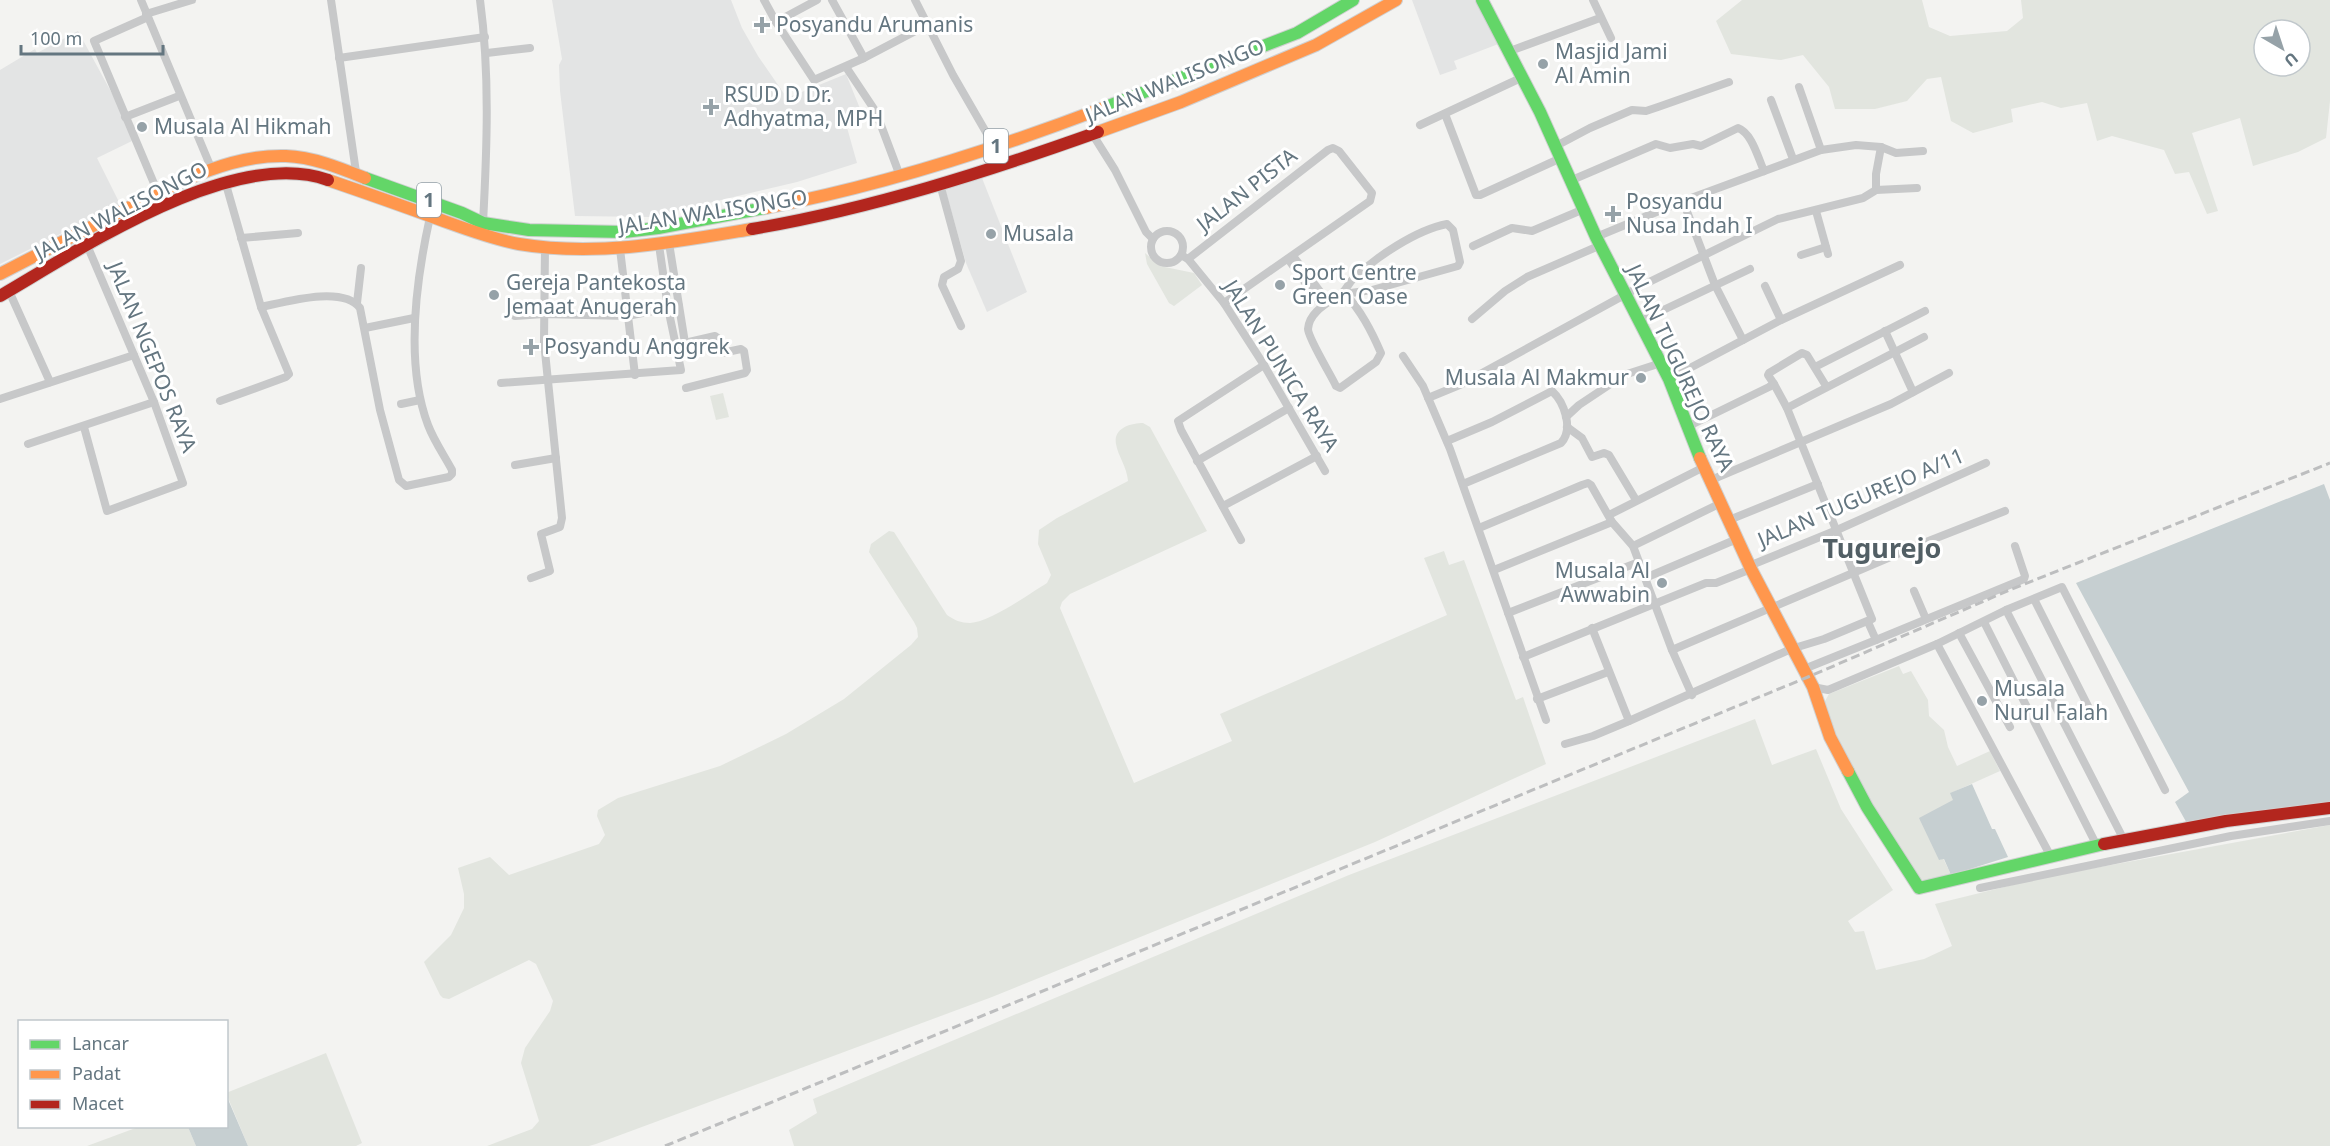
<svg xmlns="http://www.w3.org/2000/svg" width="2330" height="1146" font-family="'Noto Sans',sans-serif">
<rect width="100%" height="100%" fill="#f3f3f1"/>
<!-- built -->
<g fill="#e3e4e4">
<path d="M552,0H731L742,28L758,56L787,98L846,74L863,116L846,124L857,163L797,182L650,217L575,216L560,91L559,65L562,59Z"/>
<path d="M1412,0H1476L1501,43L1454,61L1457,69L1440,75Z"/>
<path d="M78,31L122,112L132,141L97,158L120,204L0,264V70L35,49L37,53Z"/>
<path d="M982,178L1027,292L987,312L966,263L945,189Z"/>
</g>
<!-- green -->
<g fill="#e2e5df" fill-rule="evenodd">
<path d="M1742,0H1922L1929,27L1950,36L2007,31L2023,18L2021,0H2330V101L2326,138L2298,152L2253,166L2240,118L2192,133L2218,211L2207,214L2189,172L2175,174L2164,150L2112,136L2097,141L2087,103L2061,108L2042,102L2011,109L2013,122L1973,133L1951,121L1941,77L1927,79L1907,101L1875,109H1835L1829,87L1803,55L1781,60L1731,54L1716,21ZM2264,30H2300V66H2264Z"/>
<path d="M1145,253L1160,266L1194,273L1202,285L1174,306L1169,303L1147,264Z"/>
<path d="M723,393L729,417L716,420L710,396Z"/>
<path d="M1143,423L1150,427L1207,531L1070,594L1062,602L1060,608L1134,783L1232,741L1220,714L1447,615L1424,558L1444,551L1449,565L1464,560L1516,700L1523,697L1546,764L1375,842L992,997L596,1144L589,1146H487L532,1129L539,1121L521,1063L525,1048L550,1011L553,1001L536,964L529,960L449,999L443,998L440,995L424,962L451,935L464,908V894L458,868L490,857L509,875L599,844L605,835L597,816L598,810L618,798L720,766L786,734L844,699L911,645L918,637L917,628L914,622L869,552L871,544L889,531L894,532L947,615C954,620 961,623 970,623C990,622 1029,594 1047,583L1051,575L1038,544L1039,530L1057,518L1128,481C1127,467 1118,456 1116,444C1113,428 1131,423 1143,423Z"/>
<path d="M1899,666L1903,674L1911,671L1928,700L1929,716L1944,730L1948,747L1957,766L1990,751L2000,771L1951,793L1954,800L1940,860L1943,858L1951,875L1923,883L1870,804L1824,709L1825,701L1829,694Z"/>
<path d="M1755,719L1772,765L1816,749L1841,809L1893,890L1848,921L1855,932L1864,931L1876,970L1924,959L1952,946L1935,904L2045,877L2330,825V1146H794L789,1130L817,1113L813,1099L1349,875Z"/>
<path d="M326,1053L362,1143L356,1146H248L226,1093Z"/>
<path d="M141,1126L188,1127L196,1146H87Z"/>
</g>
<!-- water -->
<g fill="#c6cfd1">
<path d="M2324,484L2330,500V807L2189,827L2175,802L2189,792L2076,583Z"/>
<path d="M1972,784L1992,829H1995L2008,857L1951,875L1944,859L1939,860L1919,818L1953,800L1950,793Z"/>
<path d="M227,1097L248,1146H196L188,1127L226,1126Z"/>
</g>
<g fill="none" stroke-linecap="round" stroke-linejoin="round">
<defs>
<g id="fast">
<path d="M1482,0L1540,112L1596,237L1669,379L1700,458"/>
<path d="M1103,108L1297,33L1353,0"/>
<path d="M365,178L462,213L483,223L529,230L624,232L658,228L765,208"/>
<path d="M1848,771L1867,807L1919,888L2104,844"/>
</g>
<g id="slow">
<path d="M1098,132L1181,102L1316,45L1396,0"/>
<path d="M328,180C366,193 403,206 441,220C466,229 492,239 519,244C597,257 675,242 752,229"/>
<path d="M765,208C880,186 993,150 1103,108"/>
<path d="M0,274C38,254 76,235 114,215C167,189 225,154 286,156C313,157 340,168 365,178"/>
<path d="M1700,458L1751,569L1813,687L1830,737L1848,771"/>
</g>
<g id="jam">
<path d="M752,229C870,209 986,172 1098,132"/>
<path d="M0,296C81,249 233,146 328,180"/>
<path d="M2104,844L2226,821L2330,808"/>
</g>
</defs>
<!-- fast casing -->
<use href="#fast" stroke="#cfd0d1" stroke-width="14"/>
<!-- slow casing -->
<use href="#slow" stroke="#cfd0d1" stroke-width="14"/>
<!-- jam casing -->
<use href="#jam" stroke="#cfd0d1" stroke-width="14"/>
<!-- street -->
<g stroke="#c7c8c9" stroke-width="8">
<path d="M141,0L212,170"/>
<path d="M331,0L356,172"/>
<path d="M480,0C490,74 487,148 483,223"/>
<path d="M764,0L776,22L814,80L864,58L927,25"/>
<path d="M832,0L864,58"/>
<path d="M915,0L953,75L994,146"/>
<path d="M1593,0L1611,38"/>
<path d="M146,14L192,0"/>
<path d="M148,17L94,41L158,193"/>
<path d="M776,22L817,0"/>
<path d="M1510,51L1600,18"/>
<path d="M487,53L530,48"/>
<path d="M339,58L485,37"/>
<path d="M846,67L876,112L900,176"/>
<path d="M1799,87L1821,150"/>
<path d="M1771,100L1793,159"/>
<path d="M1445,114L1476,195H1480L1561,158"/>
<path d="M125,117L179,96"/>
<path d="M1420,125L1523,77"/>
<path d="M1093,135L1115,170L1146,232L1153,239"/>
<path d="M1556,146L1590,128L1632,110L1646,111L1658,107L1729,82"/>
<path d="M1572,180L1656,144L1670,148L1693,144L1701,146L1738,128C1752,133 1758,158 1764,171"/>
<path d="M940,184L961,261L958,269L944,277L942,285L961,326"/>
<path d="M1876,190V174L1881,147"/>
<path d="M1683,201L1715,285L1743,340"/>
<path d="M1816,211L1828,254"/>
<circle cx="1167" cy="247" r="16"/>
<path d="M1596,237L1683,201L1821,150L1856,145L1881,147L1896,153L1923,151"/>
<path d="M241,238L298,233"/>
<path d="M669,243L685,343"/>
<path d="M1473,246L1512,228L1532,231L1584,209"/>
<path d="M620,249L635,375"/>
<path d="M1181,255L1188,259L1224,303L1264,365L1325,471"/>
<path d="M1801,255L1826,247"/>
<path d="M1293,256L1328,302"/>
<path d="M1188,259L1328,150L1333,148L1339,151L1372,193L1370,201L1224,303"/>
<path d="M1288,259L1322,306"/>
<path d="M1765,286L1781,320"/>
<path d="M9,291L50,382"/>
<path d="M1344,292C1361,311 1371,330 1381,353L1376,362L1340,388L1336,386C1331,375 1308,338 1308,329C1309,311 1330,302 1342,293C1346,290 1349,283 1353,279C1376,257 1416,230 1447,224L1453,230L1460,262L1458,266L1372,290L1351,293L1344,292"/>
<path d="M357,303L361,268"/>
<path d="M261,307C285,302 343,285 360,308L380,410L399,480L406,486L449,477L452,474V470C444,455 434,441 428,425C405,364 416,280 430,217"/>
<path d="M515,316L544,314L627,316L679,306"/>
<path d="M1472,319L1505,291L1527,277L1601,245"/>
<path d="M1640,321L1750,269"/>
<path d="M365,328L414,318"/>
<path d="M1885,331L1913,392"/>
<path d="M676,345L715,336L719,339L722,353L741,349L744,351L747,370L745,373L686,388"/>
<path d="M1403,356L1423,386L1450,449L1546,720"/>
<path d="M1815,367L1925,311"/>
<path d="M1669,379L1781,320L1900,265"/>
<path d="M501,383L681,370L668,308L659,245"/>
<path d="M1428,398L1462,384L1641,286L1778,219L1863,198L1876,190L1917,188"/>
<path d="M0,399L134,355"/>
<path d="M220,401L286,377L289,374L261,307L225,181"/>
<path d="M401,404L420,400"/>
<path d="M1787,408L1924,337"/>
<path d="M1566,417L1579,405L1624,375L1661,363"/>
<path d="M1689,426L1769,387L1774,384L1768,375L1769,373L1802,353L1807,355L1826,386"/>
<path d="M84,427L107,511L183,483L154,402L87,245"/>
<path d="M1567,427L1582,438L1592,457L1604,453L1609,455L1636,500"/>
<path d="M1447,441L1492,422L1552,391C1564,402 1574,429 1561,443L1463,484"/>
<path d="M28,444L154,402"/>
<path d="M1197,461L1289,408"/>
<path d="M515,465L556,458"/>
<path d="M1711,480L1891,404L1949,373"/>
<path d="M1223,506L1317,456"/>
<path d="M1609,515L1704,467"/>
<path d="M1729,520L1818,484"/>
<path d="M1479,528L1582,485L1588,483L1591,485L1612,522L1633,546L1672,650L1692,695"/>
<path d="M1241,540L1181,430L1178,421L1264,365"/>
<path d="M1633,546L1721,503"/>
<path d="M1749,566L1837,530L1986,463"/>
<path d="M1494,570L1612,522"/>
<path d="M531,578L550,571L541,534L560,527L562,518L544,342L545,247"/>
<path d="M1645,578L1737,539"/>
<path d="M1914,591L1926,619"/>
<path d="M2034,599L2090,710"/>
<path d="M2006,610L2124,840"/>
<path d="M1508,613L1639,562"/>
<path d="M1984,622L2096,844"/>
<path d="M1592,628L1629,721"/>
<path d="M1959,633L2010,727"/>
<path d="M1876,640L2024,579L2025,576L2015,546"/>
<path d="M1937,644L2050,855"/>
<path d="M1672,650L1921,544L2005,511"/>
<path d="M1523,657L1706,583H1716L1751,569"/>
<path d="M1804,669L1876,640L1868,622"/>
<path d="M1813,687L1828,690L1937,644L2006,610L2062,587L2165,790"/>
<path d="M1537,699L1608,672"/>
<path d="M1565,744L1593,736L1629,721L1791,649L1824,639L1872,619L1787,408L1774,384"/>
<path d="M1980,888L2231,836L2330,821"/>
</g>
<!-- fast -->
<use href="#fast" stroke="#63d668" stroke-width="12"/>
<!-- slow -->
<use href="#slow" stroke="#ff974d" stroke-width="12"/>
<!-- jam -->
<use href="#jam" stroke="#b3261e" stroke-width="12"/>
<!-- rail -->
<path stroke="#bdbebf" stroke-width="3" stroke-dasharray="9 4.5" stroke-linecap="butt" d="M665,1146L1808,677L2012,589L2330,463"/>
</g>
<!-- markers -->
<g fill="#96a2a8" stroke="#fff" stroke-width="2">
<path d="M759 16h6v6h6v6h-6v6h-6v-6h-6v-6h6z"/>
<circle cx="1543" cy="64" r="6"/>
<path d="M708 98h6v6h6v6h-6v6h-6v-6h-6v-6h6z"/>
<circle cx="142" cy="127" r="6"/>
<path d="M1610 205h6v6h6v6h-6v6h-6v-6h-6v-6h6z"/>
<circle cx="991" cy="234" r="6"/>
<circle cx="1280" cy="285" r="6"/>
<circle cx="494" cy="295" r="6"/>
<path d="M528 338h6v6h6v6h-6v6h-6v-6h-6v-6h6z"/>
<circle cx="1641" cy="378" r="6"/>
<circle cx="1662" cy="583" r="6"/>
<circle cx="1982" cy="701" r="6"/>
</g>
<g text-anchor="middle" stroke-width="6" stroke-linejoin="round" paint-order="stroke">
<!-- shield labels -->
<g fill="#fff" stroke="#929fa6" stroke-width="1.5">
<rect x="984" y="129" width="24" height="34" rx="4.5"/>
<rect x="417" y="183" width="24" height="34" rx="4.5"/>
</g>
<g font-size="20" font-weight="bold" fill="#647680">
<text x="996" y="153">1</text>
<text x="429" y="207">1</text>
</g>
<!-- poi labels -->
<g font-size="21" fill="#647680" stroke="#fff" text-anchor="start">
<text x="776" y="32">Posyandu Arumanis</text>
<text x="1555" y="59">Masjid Jami<tspan x="1555" dy="24">Al Amin</tspan></text>
<text x="724" y="102">RSUD D Dr.<tspan x="724" dy="24">Adhyatma, MPH</tspan></text>
<text x="154" y="134">Musala Al Hikmah</text>
<text x="1626" y="209">Posyandu<tspan x="1626" dy="24">Nusa Indah I</tspan></text>
<text x="1003" y="241">Musala</text>
<text x="1292" y="280">Sport Centre<tspan x="1292" dy="24">Green Oase</tspan></text>
<text x="506" y="290">Gereja Pantekosta<tspan x="506" dy="24">Jemaat Anugerah</tspan></text>
<text x="544" y="354">Posyandu Anggrek</text>
<text x="1629" y="385" text-anchor="end">Musala Al Makmur</text>
<text x="1650" y="578" text-anchor="end">Musala Al<tspan x="1650" dy="24">Awwabin</tspan></text>
<text x="1994" y="696">Musala<tspan x="1994" dy="24">Nurul Falah</tspan></text>
</g>
<!-- street labels -->
<g font-size="21" fill="#647680" stroke="#fff">
<text transform="translate(1175 81) rotate(-22)" y="7">JALAN WALISONGO</text>
<text transform="translate(1247 190) rotate(-38)" y="7">JALAN PISTA</text>
<text transform="translate(121 211) rotate(-27)" y="7">JALAN WALISONGO</text>
<text transform="translate(713 212) rotate(-9)" y="7">JALAN WALISONGO</text>
<text transform="translate(152 357) rotate(68)" y="7">JALAN NGEPOS RAYA</text>
<text transform="translate(1281 366) rotate(58)" y="7">JALAN PUNICA RAYA</text>
<text transform="translate(1680 368) rotate(65)" y="7">JALAN TUGUREJO RAYA</text>
<text transform="translate(1861 498) rotate(-23)" y="7">JALAN TUGUREJO A/11</text>
</g>
<!-- district labels -->
<g font-size="27" font-weight="bold" fill="#525f65" stroke="#fff">
<text x="1882" y="558">Tugurejo</text>
</g>
</g>
<!-- legend -->
<rect x="18" y="1020" width="210" height="108" fill="#ffffff" stroke="#c1c8cc" stroke-width="1.5"/>
<rect x="30" y="1040" width="30" height="9" fill="#63d668" stroke="#c1c8cc" stroke-width="1.5"/>
<text x="72" y="1050" font-size="18" fill="#647680">Lancar</text>
<rect x="30" y="1070" width="30" height="9" fill="#ff974d" stroke="#c1c8cc" stroke-width="1.5"/>
<text x="72" y="1080" font-size="18" fill="#647680">Padat</text>
<rect x="30" y="1100" width="30" height="9" fill="#b3261e" stroke="#c1c8cc" stroke-width="1.5"/>
<text x="72" y="1110" font-size="18" fill="#647680">Macet</text>
<!-- north arrow -->
<g transform="translate(2282 48) rotate(141)"><circle r="28" fill="#ffffff" stroke="#c1c8cc" stroke-width="1.5"/>
<path d="M0-4.5L10 22L0 15L-10 22Z" fill="#96a2a8"/>
<text y="-9" font-size="16" font-weight="bold" text-anchor="middle" fill="#647680">U</text>
</g>
<!-- scale -->
<path d="M21 45v9h142v-9" fill="none" stroke="#647680" stroke-width="3"/>
<text x="30" y="45" font-size="18" fill="#647680" stroke="#ffffff" stroke-width="4.5" paint-order="stroke">100 m</text>
</svg>
